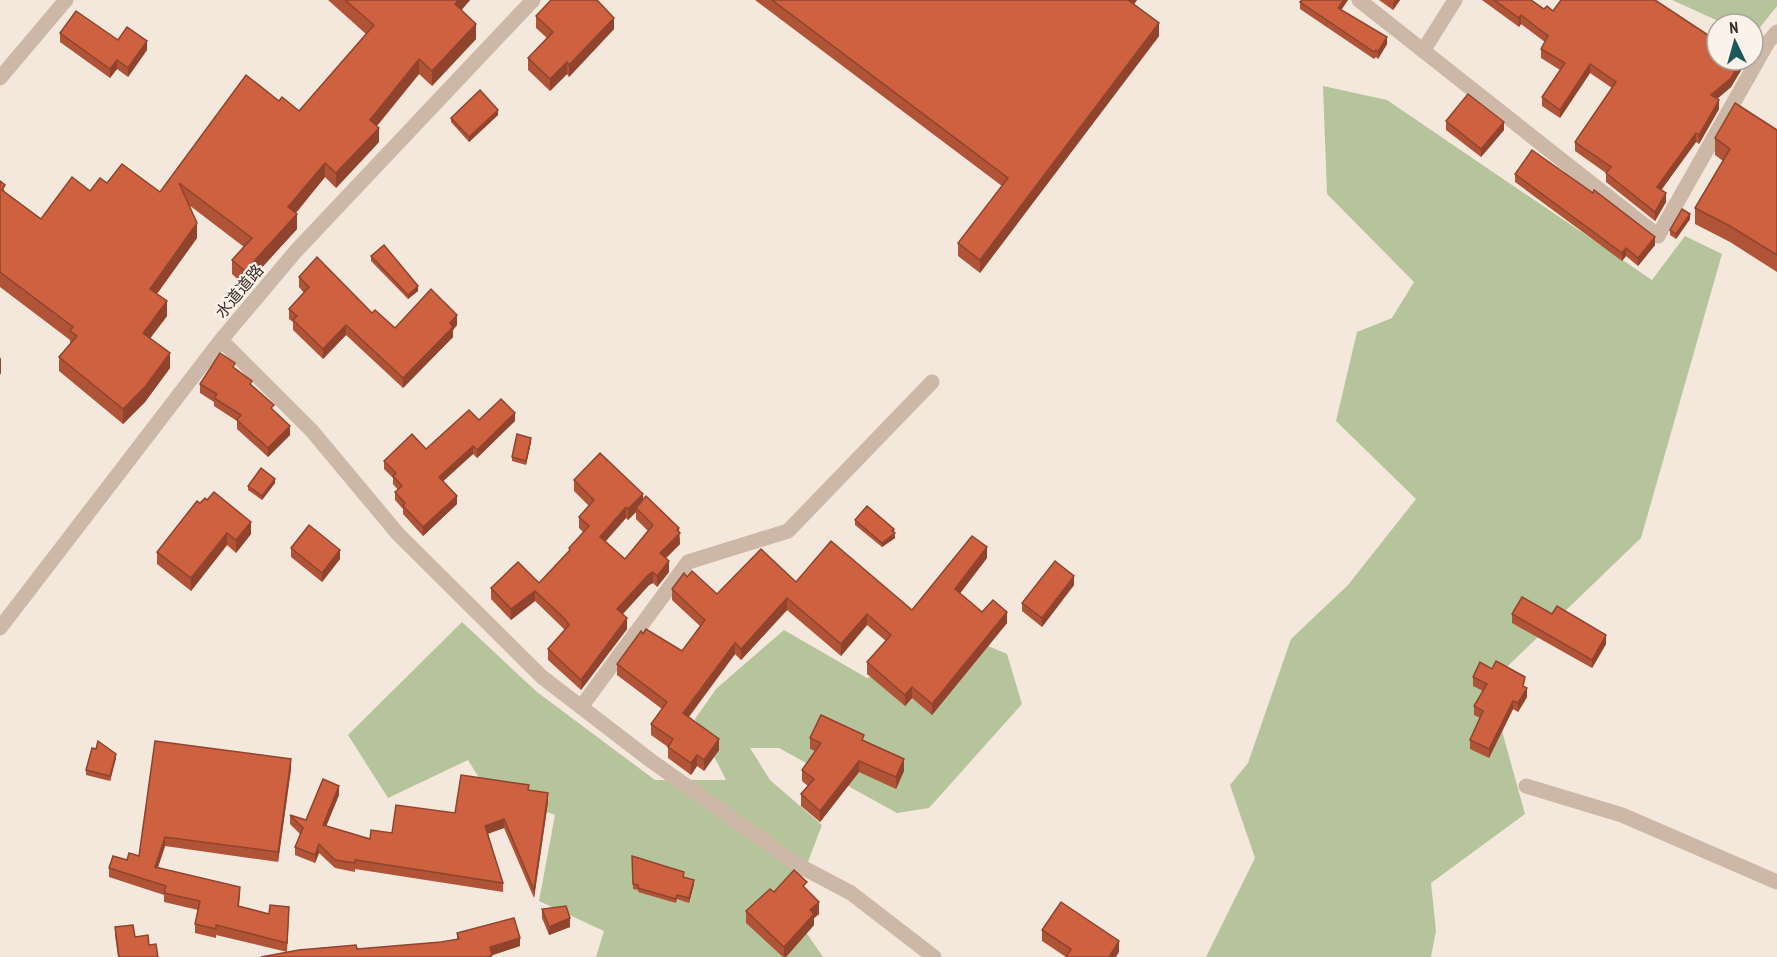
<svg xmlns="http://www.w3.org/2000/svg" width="1777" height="957" font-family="'PT Sans Narrow','Noto Sans JP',sans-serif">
<rect width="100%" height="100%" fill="#f4e8dc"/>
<!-- green -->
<g fill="#b6c49b">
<path d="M1672,0H1777V6L1753,36V24H1725Z"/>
<path d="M1323,86L1387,100L1652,280L1685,236L1722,254L1641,538L1489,684L1525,814L1431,883L1436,931L1431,957H1206L1255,858L1230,785L1248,763L1291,639L1348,585L1416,499L1336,421L1357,332L1392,318L1414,282L1327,194Z"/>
<path d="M462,622L537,692L655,780H726L695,719L716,689L784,630L867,678L962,635L1007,654L1022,704L929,808L897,813L779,748H750L770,780L822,825L790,909L823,957H596L604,931L539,901L555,815L486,789L468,760L388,798L348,735Z"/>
</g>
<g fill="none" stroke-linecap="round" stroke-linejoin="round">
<!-- minor -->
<g stroke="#cdb8a7" stroke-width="15">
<path d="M1359,0L1658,236L1768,42L1777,32"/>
<path d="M1423,51L1455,0"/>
<path d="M0,78L66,0"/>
<path d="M221,340L312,431L398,534L542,677L650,760L798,865L851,893L934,957"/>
<path d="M581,707L688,562L788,531L932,382"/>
<path d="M1526,786L1622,815L1777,882"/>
</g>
<!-- tertiary -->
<path stroke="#cdb8a7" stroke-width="15" d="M0,628L221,340L296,251L533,0"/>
</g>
<!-- wall -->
<g fill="#b05337" fill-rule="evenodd">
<path d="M328,0H470L461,10L476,39L432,86L419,74L377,126L379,142L336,188L325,177L296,213L297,229L245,286L232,274V260L244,247L189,205L197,238L157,294L167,316L150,338L170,368L145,402L123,424L59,371V357L70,344V340L0,287V181L5,192L41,219L90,191L107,183L160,192L279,101L299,111L366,34Z"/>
<path d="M755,0H1137L1134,4L1159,36L980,273L958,256V243L1002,186Z"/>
<path d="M1379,0H1400L1393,10Z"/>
<path d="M1482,0H1531L1544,9L1553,11L1743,60V67L1731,87L1717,99L1719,109L1699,144L1696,142L1661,190L1666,202L1655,221L1606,182V173L1575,151V142L1612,88L1590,73L1560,118L1542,106V97L1560,70L1541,58V49L1545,42L1521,24L1519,27Z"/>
<path d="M1300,2L1341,10L1387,44L1378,59L1376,57L1374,59L1300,9Z"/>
<path d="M536,16L614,29L569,77L567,74L550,91L528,70V58L547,38L536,28Z"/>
<path d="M60,33L118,40L147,50L128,77L117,69L110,78L60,42Z"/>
<path d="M498,115L469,142L451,122V118Z"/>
<path d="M1446,121L1504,130L1481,157L1446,130Z"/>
<path d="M1777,130V272L1730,242L1695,224V208L1723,161L1715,155V138Z"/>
<path d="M1515,174L1655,245L1638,266L1626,256L1622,261L1515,182Z"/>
<path d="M1690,219L1676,239L1670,235V230Z"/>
<path d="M371,256L418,291L408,299L371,261Z"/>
<path d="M299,277L372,313L395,328L457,325L453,330V337L403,388L346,335L323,359L293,330V322L289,319V309L304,293L299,287Z"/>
<path d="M235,369L252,385L274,411L290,435L268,457L237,429V421L214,406V402L200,393V384Z"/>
<path d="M479,420L515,421L477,458L473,454L443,481L457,504L423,536L403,514V509L395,500V492L398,490L393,484V478L384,469V461L426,449Z"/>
<path d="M531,442L526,465L512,461V457Z"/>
<path d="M574,480L643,500L679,532L680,544L666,558L669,572L657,587L653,583L649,585L623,614L627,629L581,690L548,660V649L565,630L535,601L511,620L491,599V588L539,583L569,551V548L583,532L579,528V517L589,506L574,491ZM636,512V519L648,531L625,559L606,541L626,518L628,520Z"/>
<path d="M275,483L262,500L248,490V486Z"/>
<path d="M197,501L251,534L236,553L227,545L191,591L157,564V552Z"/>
<path d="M855,520L894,533L895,538L882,547L855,525Z"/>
<path d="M291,548L340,559L322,582L291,557Z"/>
<path d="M987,558L960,593L982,612L1007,623L932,715L912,698L905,706L867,674V662L886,641L867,625L841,656L787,610L741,660L735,654L689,717L719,750L704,771L697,766L691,775L668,758V747L651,735V724L662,709L617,675V664L643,634L682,651L700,626L672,600V589L687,577L717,594L796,582L912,610Z"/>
<path d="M1074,585L1042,627L1022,611V603Z"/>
<path d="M1512,614H1552L1606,644L1592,668L1512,623Z"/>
<path d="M1473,677L1525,687L1527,697L1518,712L1513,709L1489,758L1470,749V740L1480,718L1474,715V706L1483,691L1473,686Z"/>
<path d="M810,738L864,741L904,771L896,789L859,772L820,822L801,806V794L808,786L802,781V770L815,751L810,749Z"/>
<path d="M155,741L291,769L278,862L165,846L158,867L240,896L239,906L269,914L289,916L287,952L357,949L441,942L457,940V933L520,946L492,955V957L287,952L216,935V938L195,933V924L198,910L164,902V895L109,877V868L127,860L139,856Z"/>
<path d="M116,758L110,781L86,775V770Z"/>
<path d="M529,790L548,802L534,898L504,828L488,834L503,883V892L355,869V872L335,868L319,853L315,863L295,855V847L300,834L290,824V815L306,820L339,795L326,826L370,839Z"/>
<path d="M632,856L684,877L694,884L689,903L677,899L676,903L638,892V890L633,889Z"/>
<path d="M807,889L819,914L814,918V925L786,957H783L746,923V911L774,892Z"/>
<path d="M542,909L570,927L549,935L542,918Z"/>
<path d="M115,927L149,945L158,957H118L115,935Z"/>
<path d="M1042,930L1119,952L1066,957L1042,941Z"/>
</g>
<!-- shaded-wall -->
<g fill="#90442d">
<path d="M458,0H470L455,18V4Z"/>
<path d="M1128,0H1137L1128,12Z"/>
<path d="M1344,0H1348L1338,15V8Z"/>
<path d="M1395,0H1400L1393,10V3Z"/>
<path d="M1521,15V24L1519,27V18Z"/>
<path d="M614,18V29L569,77V65Z"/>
<path d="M1159,23V36L980,273V260Z"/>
<path d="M476,24V39L432,86V71Z"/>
<path d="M1387,37V44L1378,59V52Z"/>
<path d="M147,41V50L128,77V68Z"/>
<path d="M419,59V74L370,134V120Z"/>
<path d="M117,60V69L110,78V69Z"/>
<path d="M1742,60H1743V67L1731,87L1711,104V95Z"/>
<path d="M567,62V74L550,91V79Z"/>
<path d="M1590,64V73L1560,118V110Z"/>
<path d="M1719,100V109L1699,144V135Z"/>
<path d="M498,110V115L469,142V137Z"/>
<path d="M1504,122V130L1481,157V149Z"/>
<path d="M379,128V142L336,188V173Z"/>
<path d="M1696,133V142L1657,196V187Z"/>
<path d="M325,163V177L288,222V207Z"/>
<path d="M1666,193V202L1655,221V212Z"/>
<path d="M297,214V229L245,286V271Z"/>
<path d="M1690,214V219L1676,239V234Z"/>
<path d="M197,223V238L150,303V289Z"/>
<path d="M1655,237V245L1638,266V258Z"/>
<path d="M1626,248V256L1622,261V253Z"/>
<path d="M418,286V291L408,299V295Z"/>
<path d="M167,301V316L143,348V333Z"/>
<path d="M457,315V325L453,330V337L403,388V378Z"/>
<path d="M346,325V335L323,359V349Z"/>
<path d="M170,353V368L145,402L123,424V409Z"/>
<path d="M1,357V373L0,375V359Z"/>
<path d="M515,413V421L477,458V450Z"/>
<path d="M290,426V435L268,457V448Z"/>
<path d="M531,438V442L526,465V461Z"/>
<path d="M473,446V454L439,485V477Z"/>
<path d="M275,479V483L262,500V496Z"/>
<path d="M643,494V505L636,508V512L628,520V509Z"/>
<path d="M457,496V504L423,536V527Z"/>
<path d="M626,507V518L600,547V537Z"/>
<path d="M251,522V534L236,553V540Z"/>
<path d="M679,528L680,544L660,564V553Z"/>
<path d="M894,529L895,538L882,547V543Z"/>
<path d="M227,533V545L191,591V578Z"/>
<path d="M987,547V558L955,600V589Z"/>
<path d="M340,550V559L322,582V573Z"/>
<path d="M669,561V572L657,587V576Z"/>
<path d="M653,572V583L649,585L617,620V609L649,574Z"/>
<path d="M1074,576V585L1042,627V618Z"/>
<path d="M535,591V601L511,620V609Z"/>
<path d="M787,598V610L741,660V649Z"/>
<path d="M1007,612V623L932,715V704Z"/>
<path d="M867,614V625L841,656V644Z"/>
<path d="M627,618V629L581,690V680Z"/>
<path d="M1606,635V644L1592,668V660Z"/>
<path d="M735,643V654L683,724V713Z"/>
<path d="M912,687V698L905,706V695Z"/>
<path d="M1527,688V697L1518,712V703Z"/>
<path d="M1513,701V709L1489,758V749Z"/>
<path d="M719,739V750L704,771V760Z"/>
<path d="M116,754V758L110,781V776Z"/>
<path d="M697,755V766L691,775V763Z"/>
<path d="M291,759V769L278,862V852Z"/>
<path d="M904,759V771L896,789V777Z"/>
<path d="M859,761V772L820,822V811Z"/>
<path d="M339,786V795L323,834V825Z"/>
<path d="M548,793V802L534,898V890Z"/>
<path d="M504,819V828L485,834V826Z"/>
<path d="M165,837V846L155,876V867Z"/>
<path d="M319,844V853L315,863V855Z"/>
<path d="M694,880V884L689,903V898Z"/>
<path d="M819,902V914L814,918V925L786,957H784V947L810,910Z"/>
<path d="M570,918V927L549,935V927Z"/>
<path d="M520,938V946L490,956V947Z"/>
<path d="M1119,941V952L1116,957H1109Z"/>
</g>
<!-- building -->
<g fill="#cd6140" stroke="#90442d" stroke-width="1.5">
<path d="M345,0H458L455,4L476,24L432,71L419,59L370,120L379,128L336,173L325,163L288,207L297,214L245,271L232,260L252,238L179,183L197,223L150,289L167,301L143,333L170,353L145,387L123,409L59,357L77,336L70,331L73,327L0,272V181L5,185L2,190L41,219L72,177L90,191L100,178L107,183L122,164L160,192L246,75L279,101L282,97L299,111L374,25Z"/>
<path d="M551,0H597L614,18L569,65L567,62L550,79L528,58L553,32L536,16Z"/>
<path d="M772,0H1128L1159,23L980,260L958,243L1008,178Z"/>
<path d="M1302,0H1344L1338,8L1387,37L1378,52L1376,50L1374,52L1300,2Z"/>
<path d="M1494,0H1531L1544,9L1547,6L1553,11L1561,0H1655L1717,41V60H1742L1731,78L1711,95L1719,100L1699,135L1696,133L1657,187L1666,193L1655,212L1606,173L1611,167L1575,142L1616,82L1590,64L1560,110L1542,97L1565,63L1541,49L1548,36L1521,15L1519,18Z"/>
<path d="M76,11L118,40L127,27L147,41L128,68L117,60L110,69L60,33Z"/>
<path d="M480,90L498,110L469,137L451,118Z"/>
<path d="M1468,94L1504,122L1481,149L1446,121Z"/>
<path d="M1735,103L1777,130V255L1730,226L1695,208L1730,149L1715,138Z"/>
<path d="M1532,150L1593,193L1594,190L1655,237L1638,258L1626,248L1622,253L1515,174Z"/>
<path d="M1682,209L1690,214L1676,234L1670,230Z"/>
<path d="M384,245L418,286L408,295L371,256Z"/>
<path d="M317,257L372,313L375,310L395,328L431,289L457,315L450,323L453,327L403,378L346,325L323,349L293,320L297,316L289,309L309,287L299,277Z"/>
<path d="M220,353L235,363L233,367L252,381L250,384L274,405L271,408L290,426L268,448L237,420L241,415L214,398L217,394L200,384Z"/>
<path d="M501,399L515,413L477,450L473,446L439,477L457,496L423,527L403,506L405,503L395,492L402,486L393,476L396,473L384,461L412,434L426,449L469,410L479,420Z"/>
<path d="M517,434L531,438L526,461L512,457Z"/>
<path d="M600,453L643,494L628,509L626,507L600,537L625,559L653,525L636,508L646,496L679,528L677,530L680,533L660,553L669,561L657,576L653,572L649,574L617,609L627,618L581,680L548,649L569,625L565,619L535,591L511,609L491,588L518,562L539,583L570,550L569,548L589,526L579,517L594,500L574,480Z"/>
<path d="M261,468L275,479L262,496L248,486Z"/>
<path d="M214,492L251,522L236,540L227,533L191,578L157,552L197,501L200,503L205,498L207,500Z"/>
<path d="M867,506L894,529L892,531L895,533L882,543L855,520Z"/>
<path d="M309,525L340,550L322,573L291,548Z"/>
<path d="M972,536L987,547L955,589L982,612L993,600L1007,612L932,704L912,687L905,695L867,662L891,635L867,614L841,644L787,598L741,649L735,643L683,713L719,739L704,760L697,755L691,763L668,747L673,739L651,724L667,702L617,664L641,631L643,634L646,629L682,651L705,620L672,589L684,573L687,577L692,571L717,594L761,549L796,582L831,541L912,610Z"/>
<path d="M1055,561L1074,576L1042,618L1022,603Z"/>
<path d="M1522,597L1552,614L1557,606L1606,635L1592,660L1512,614Z"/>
<path d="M1496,661L1525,677L1523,686L1527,688L1518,703L1513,701L1489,749L1470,740L1483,711L1474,706L1487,684L1473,677L1480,662L1492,669Z"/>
<path d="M821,715L864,735L862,740L904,759L896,777L859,761L820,811L801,794L814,779L802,770L821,743L810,738Z"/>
<path d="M98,741L116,754L110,776L86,770L92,748L96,749Z"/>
<path d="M155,741L291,759L278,852L165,837L155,867L240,887L238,906L269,914L270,905L289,907L287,943L216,925V929L195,924L200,901L164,893L166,886L109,868L113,856L127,860L129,853L139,856Z"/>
<path d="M461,775L529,785L528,790L548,793L534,890L504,819L485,826L503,883L355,860V863L335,860L319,844L315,855L295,847L303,828L290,815L306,820L323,779L339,786L323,825L370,839L371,830L392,833L396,805L455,813Z"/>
<path d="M632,856L684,872L683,877L694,880L689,898L677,895L676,899L638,888V885L633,884Z"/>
<path d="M794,870L807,882L803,886L819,902L810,910L814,914L784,947L746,911L770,889L774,892Z"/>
<path d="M1061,902L1119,941L1109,957H1066L1071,949L1042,930Z"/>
<path d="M566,906L570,918L549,927L542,909Z"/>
<path d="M514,918L520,938L490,947L492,955L487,957H261L299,950L356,945L357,949L441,942L459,939L457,933Z"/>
<path d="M133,925L135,937L148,935L149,945L156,944L158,957H119L115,927Z"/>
</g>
<g text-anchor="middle" stroke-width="4.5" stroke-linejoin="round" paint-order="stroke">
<!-- street labels -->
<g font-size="16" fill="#382d28" stroke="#fbf2e9">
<text transform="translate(239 291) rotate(-50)" y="6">水道道路</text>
</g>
</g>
<!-- north arrow -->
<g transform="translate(1735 42) rotate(355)"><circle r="28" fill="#fbf2e9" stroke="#ada39c" stroke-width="1.5"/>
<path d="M0-4.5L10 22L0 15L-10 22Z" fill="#1b595d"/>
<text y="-9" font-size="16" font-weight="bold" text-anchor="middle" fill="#382d28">N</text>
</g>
</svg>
